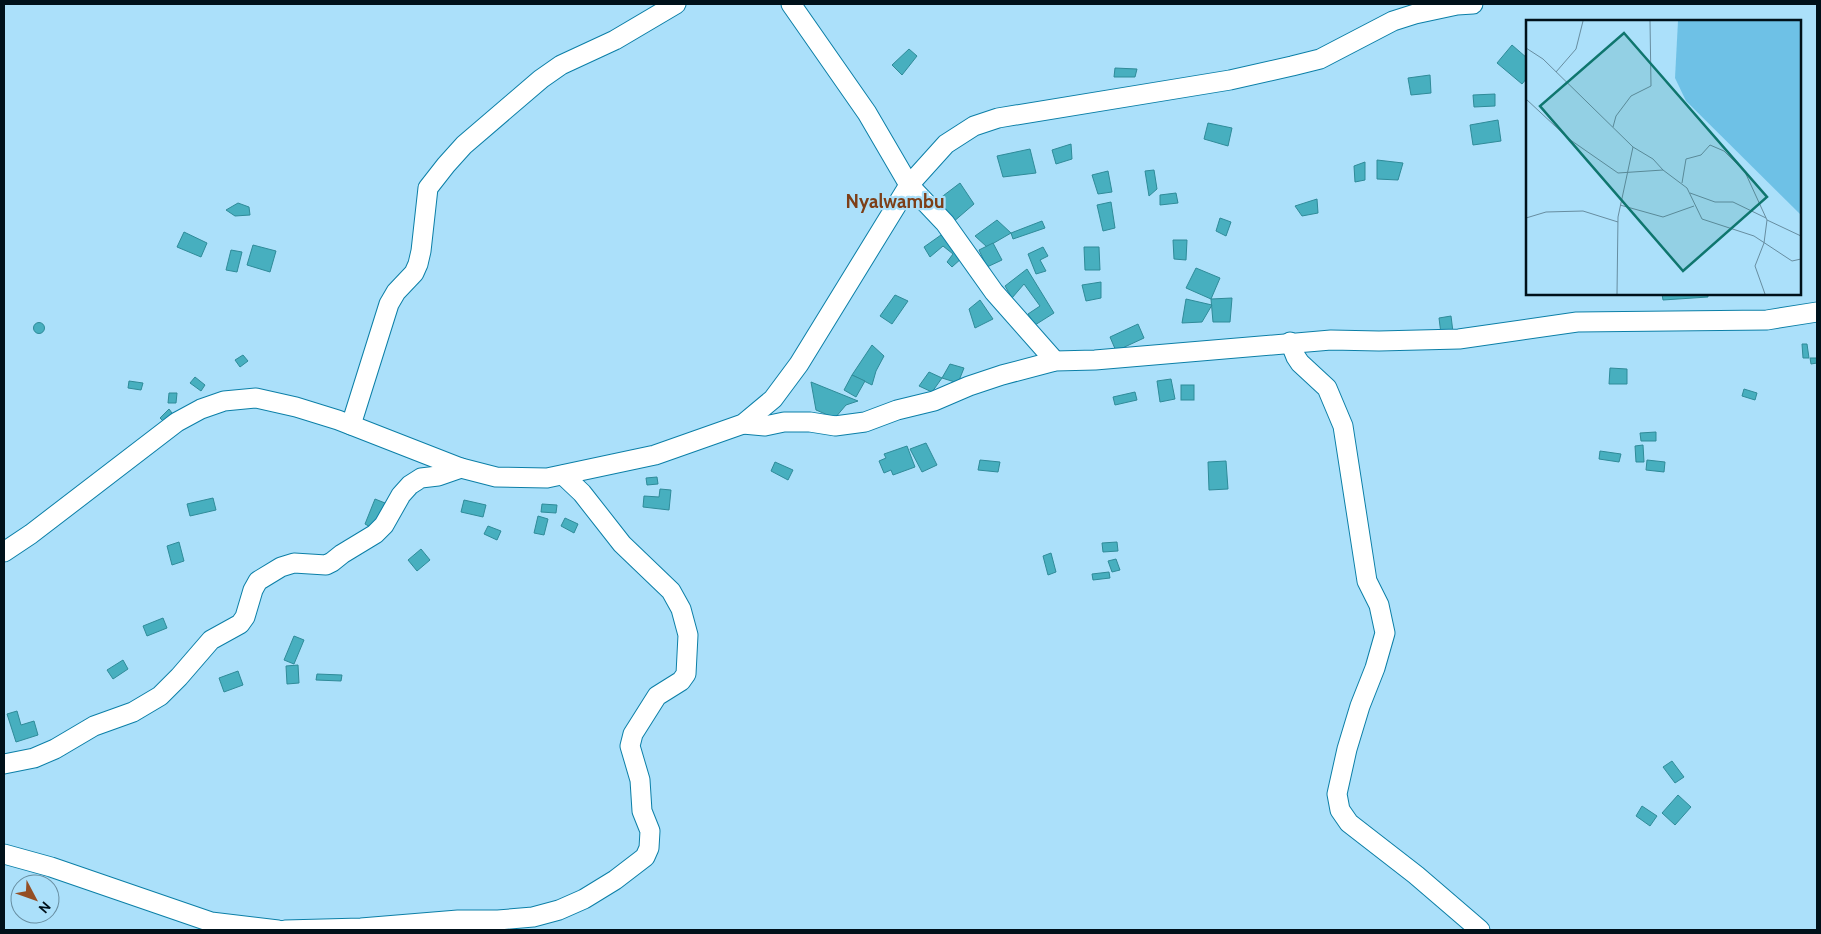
<svg xmlns="http://www.w3.org/2000/svg" width="1821" height="934" font-family="Cabin,sans-serif">
<rect width="100%" height="100%" fill="#abe0fa"/>
<!-- building -->
<g fill="#47afbf" stroke="#2f8b99">
<path d="M1512,45L1527,58V78L1522,84L1497,63Z"/>
<path d="M909,49L917,56L902,75L892,65Z"/>
<path d="M1115,68L1137,69L1135,77H1114Z"/>
<path d="M1430,75L1431,93L1411,95L1408,78Z"/>
<path d="M1495,94V106L1474,107L1473,95Z"/>
<path d="M1498,120L1501,141L1473,145L1470,125Z"/>
<path d="M1208,123L1232,128L1228,146L1204,139Z"/>
<path d="M1071,144L1072,159L1056,164L1052,150Z"/>
<path d="M1030,149L1036,173L1003,177L997,156Z"/>
<path d="M1377,160L1403,163L1398,180L1377,179Z"/>
<path d="M1365,162V180L1355,182L1354,166Z"/>
<path d="M1154,170L1157,189L1149,196L1145,171Z"/>
<path d="M1108,171L1112,192L1098,194L1092,175Z"/>
<path d="M960,183L974,204L952,223L935,202Z"/>
<path d="M1176,193L1178,203L1160,205V195Z"/>
<path d="M1317,199L1318,213L1302,216L1295,206Z"/>
<path d="M1111,202L1115,228L1103,231L1097,205Z"/>
<path d="M238,203L249,207L250,215L235,216L226,210Z"/>
<path d="M1220,218L1231,222L1226,236L1216,231Z"/>
<path d="M997,220L1011,233L987,247L975,236Z"/>
<path d="M1042,221L1045,228L1013,239L1011,233Z"/>
<path d="M184,232L207,243L201,257L177,247Z"/>
<path d="M941,235L963,257L952,267L947,262L953,254L943,246L930,257L924,247Z"/>
<path d="M1173,240H1187L1186,260L1174,259Z"/>
<path d="M993,243L1002,260L987,267L979,250Z"/>
<path d="M253,245L276,251L270,272L247,265Z"/>
<path d="M1043,247L1048,256L1040,260L1046,271L1036,274L1028,254Z"/>
<path d="M1084,247H1099L1100,270H1085Z"/>
<path d="M231,250L242,252L237,272L226,270Z"/>
<path d="M1196,268L1220,278L1211,299L1186,288Z"/>
<path d="M1027,269L1054,313L1035,325L1028,314L1040,306L1024,284L1012,298L1005,286Z"/>
<path d="M1101,282V298L1086,301L1082,285Z"/>
<path d="M1662,294H1708V297L1663,300Z"/>
<path d="M895,295L908,301L892,324L880,316Z"/>
<path d="M1232,298L1230,322H1213L1211,299Z"/>
<path d="M1186,299L1212,305L1202,322L1182,323Z"/>
<path d="M980,300L993,319L975,328L969,309Z"/>
<path d="M1451,316L1453,332L1441,334L1439,318Z"/>
<circle cx="39" cy="328" r="5.5"/>
<path d="M1138,324L1144,338L1116,351L1110,337Z"/>
<path d="M1802,344H1807L1809,358H1803Z"/>
<path d="M872,345L884,356L876,371L872,385L852,375Z"/>
<path d="M243,355L248,361L240,367L235,360Z"/>
<path d="M1810,358H1817V363L1811,364Z"/>
<path d="M950,364L964,368L958,383L942,378Z"/>
<path d="M1610,368L1627,369V384H1609Z"/>
<path d="M929,372L942,378L932,392L919,386Z"/>
<path d="M852,375L865,381L856,397L844,390Z"/>
<path d="M195,377L205,385L201,391L190,383Z"/>
<path d="M1171,379L1175,399L1160,402L1157,381Z"/>
<path d="M129,381L143,383L141,390L128,388Z"/>
<path d="M811,382L858,401L846,405L835,418L816,410Z"/>
<rect x="1181" y="385" width="13" height="15"/>
<path d="M1744,389L1757,393L1755,400L1742,396Z"/>
<path d="M1135,392L1137,400L1115,405L1113,397Z"/>
<path d="M169,393H177L176,403H168Z"/>
<path d="M169,409L172,413L163,421L160,418Z"/>
<path d="M1656,432V441H1641L1640,433Z"/>
<path d="M926,443L937,465L922,472L910,449Z"/>
<path d="M1643,445L1644,462H1636L1635,446Z"/>
<path d="M907,446L915,467L893,475L891,470L884,473L879,461L886,458L884,454Z"/>
<path d="M1600,451L1621,454L1619,462L1599,459Z"/>
<path d="M980,460L1000,462L998,472L978,470Z"/>
<path d="M1647,460L1665,462L1664,472L1646,470Z"/>
<path d="M1226,461L1228,489L1209,490L1208,462Z"/>
<path d="M775,462L793,470L788,480L771,471Z"/>
<path d="M657,477L658,484L647,485L646,478Z"/>
<path d="M660,489L671,490L669,510L643,507L644,496L659,497Z"/>
<path d="M213,498L216,510L190,516L187,504Z"/>
<path d="M375,499L385,503L374,529L365,524Z"/>
<path d="M464,500L486,505L483,517L461,512Z"/>
<path d="M542,504L557,505L556,513L541,512Z"/>
<path d="M538,516L548,519L544,535L534,533Z"/>
<path d="M565,518L578,524L574,533L561,526Z"/>
<path d="M488,526L501,531L497,540L484,534Z"/>
<path d="M179,542L184,561L172,565L167,546Z"/>
<path d="M1117,542L1118,551L1103,552L1102,543Z"/>
<path d="M421,549L430,560L417,571L408,560Z"/>
<path d="M1051,553L1056,572L1048,575L1043,556Z"/>
<path d="M1116,559L1120,570L1112,572L1108,561Z"/>
<path d="M1109,572L1110,578L1093,580L1092,574Z"/>
<path d="M163,618L167,628L147,636L143,626Z"/>
<path d="M294,636L304,640L294,664L284,660Z"/>
<path d="M123,660L128,669L113,679L107,670Z"/>
<path d="M298,665L299,683L287,684L286,666Z"/>
<path d="M238,671L243,685L224,692L219,678Z"/>
<path d="M317,674L342,675L341,681L316,680Z"/>
<path d="M17,711L21,725L34,721L38,735L16,742L7,714Z"/>
<path d="M1672,761L1684,777L1675,783L1663,767Z"/>
<path d="M1678,795L1691,807L1675,825L1662,813Z"/>
<path d="M1642,806L1657,816L1650,826L1636,816Z"/>
</g>
<g fill="none" stroke-linecap="round" stroke-linejoin="round">
<defs>
<g id="minor">
<path d="M791,4L867,113L909,185L945,223L994,292L1055,361"/>
<path d="M1290,342L1296,357L1300,363L1327,388L1343,426L1367,581L1379,605L1385,633L1375,668L1360,706L1347,749L1337,794L1340,810L1349,823L1416,875L1480,930"/>
<path d="M743,424L765,426L784,422H810L835,426L865,422L897,410L934,401L969,386L1002,375L1055,361L1095,360L1331,340L1379,341L1459,339L1577,322L1767,320L1817,312"/>
<path d="M351,425L389,304L396,292L414,273L418,264L421,251L428,188L446,165L464,145L541,79L561,65L615,40L676,4"/>
<path d="M4,552L31,534L177,422L201,409L224,401L256,398L296,407L338,420L461,468L496,477L547,478L655,455L743,424L773,399L799,364L909,185L946,144L974,126L998,118L1230,80L1292,66L1320,59L1393,21L1415,14L1457,5L1473,4"/>
<path d="M4,764L34,758L55,749L94,726L133,712L160,696L179,677L211,640L240,624L245,617L253,590L258,581L281,567L294,563L326,565L332,562L342,554L375,534L384,525L401,495L410,485L421,478L438,476L461,468"/>
<path d="M4,854L51,867L211,922L278,930"/>
<path d="M285,930L361,928L458,920H498L533,917L559,910L584,899L615,880L645,857L649,848L650,831L642,811L640,780L630,746L633,734L657,696L681,681L686,674L688,635L681,609L671,591L622,544L582,493L563,475"/>
</g>
</defs>
<!-- minor casing -->
<use href="#minor" stroke="#0b7fa7" stroke-width="21"/>
<!-- minor -->
<use href="#minor" stroke="#fff" stroke-width="19"/>
</g>
<g text-anchor="middle" stroke-width="4.5" stroke-linejoin="round" paint-order="stroke">
<!-- quarter labels -->
<g font-size="19" font-weight="bold" fill="#7d3f18" stroke="#abe0fa">
<text x="895" y="208">Nyalwambu</text>
</g>
</g>
<!-- overview -->
<g transform="translate(1526 20)">
<rect width="275" height="275" fill="#abe0fa"/>
<path d="M152,1H275V195L160,81L149,58Z" fill="#6ec1e6"/>
<path fill="none" stroke="#678da0" stroke-width="1" d="M0,28L17,39L107,127L127,139L137,150M30,52L50,29L57,1M0,79L43,119L92,153L137,150L161,168L176,199L228,216L266,241L275,239M87,107L90,96L105,76L125,66L124,1M156,163L160,139L175,135L184,125L198,131L219,152L241,200L238,223L229,246L239,274M164,173L189,182H207L240,198M94,185L137,197L168,186M0,198L20,192L57,191L92,202M241,200L275,216M91,274L92,197L107,127"/>
<path fill="#0f766e" fill-opacity="0.15" stroke="#0f766e" stroke-width="2.5" d="M98,13L241,177L157,251L14,86Z"/>
<rect width="275" height="275" fill="none" stroke="#00111a" stroke-width="2.5"/>
</g>
<!-- border -->
<rect width="1821" height="934" fill="none" stroke="#00111a" stroke-width="10"/>
<!-- north arrow -->
<g transform="translate(35 899) rotate(131)"><circle r="24" fill="#abe0fa" stroke="#678da0"/>
<path d="M0-4L9 19L0 12L-9 19Z" fill="#944f25"/>
<text y="-8" font-size="14" font-weight="bold" text-anchor="middle" fill="#00111a">N</text>
</g>
</svg>
